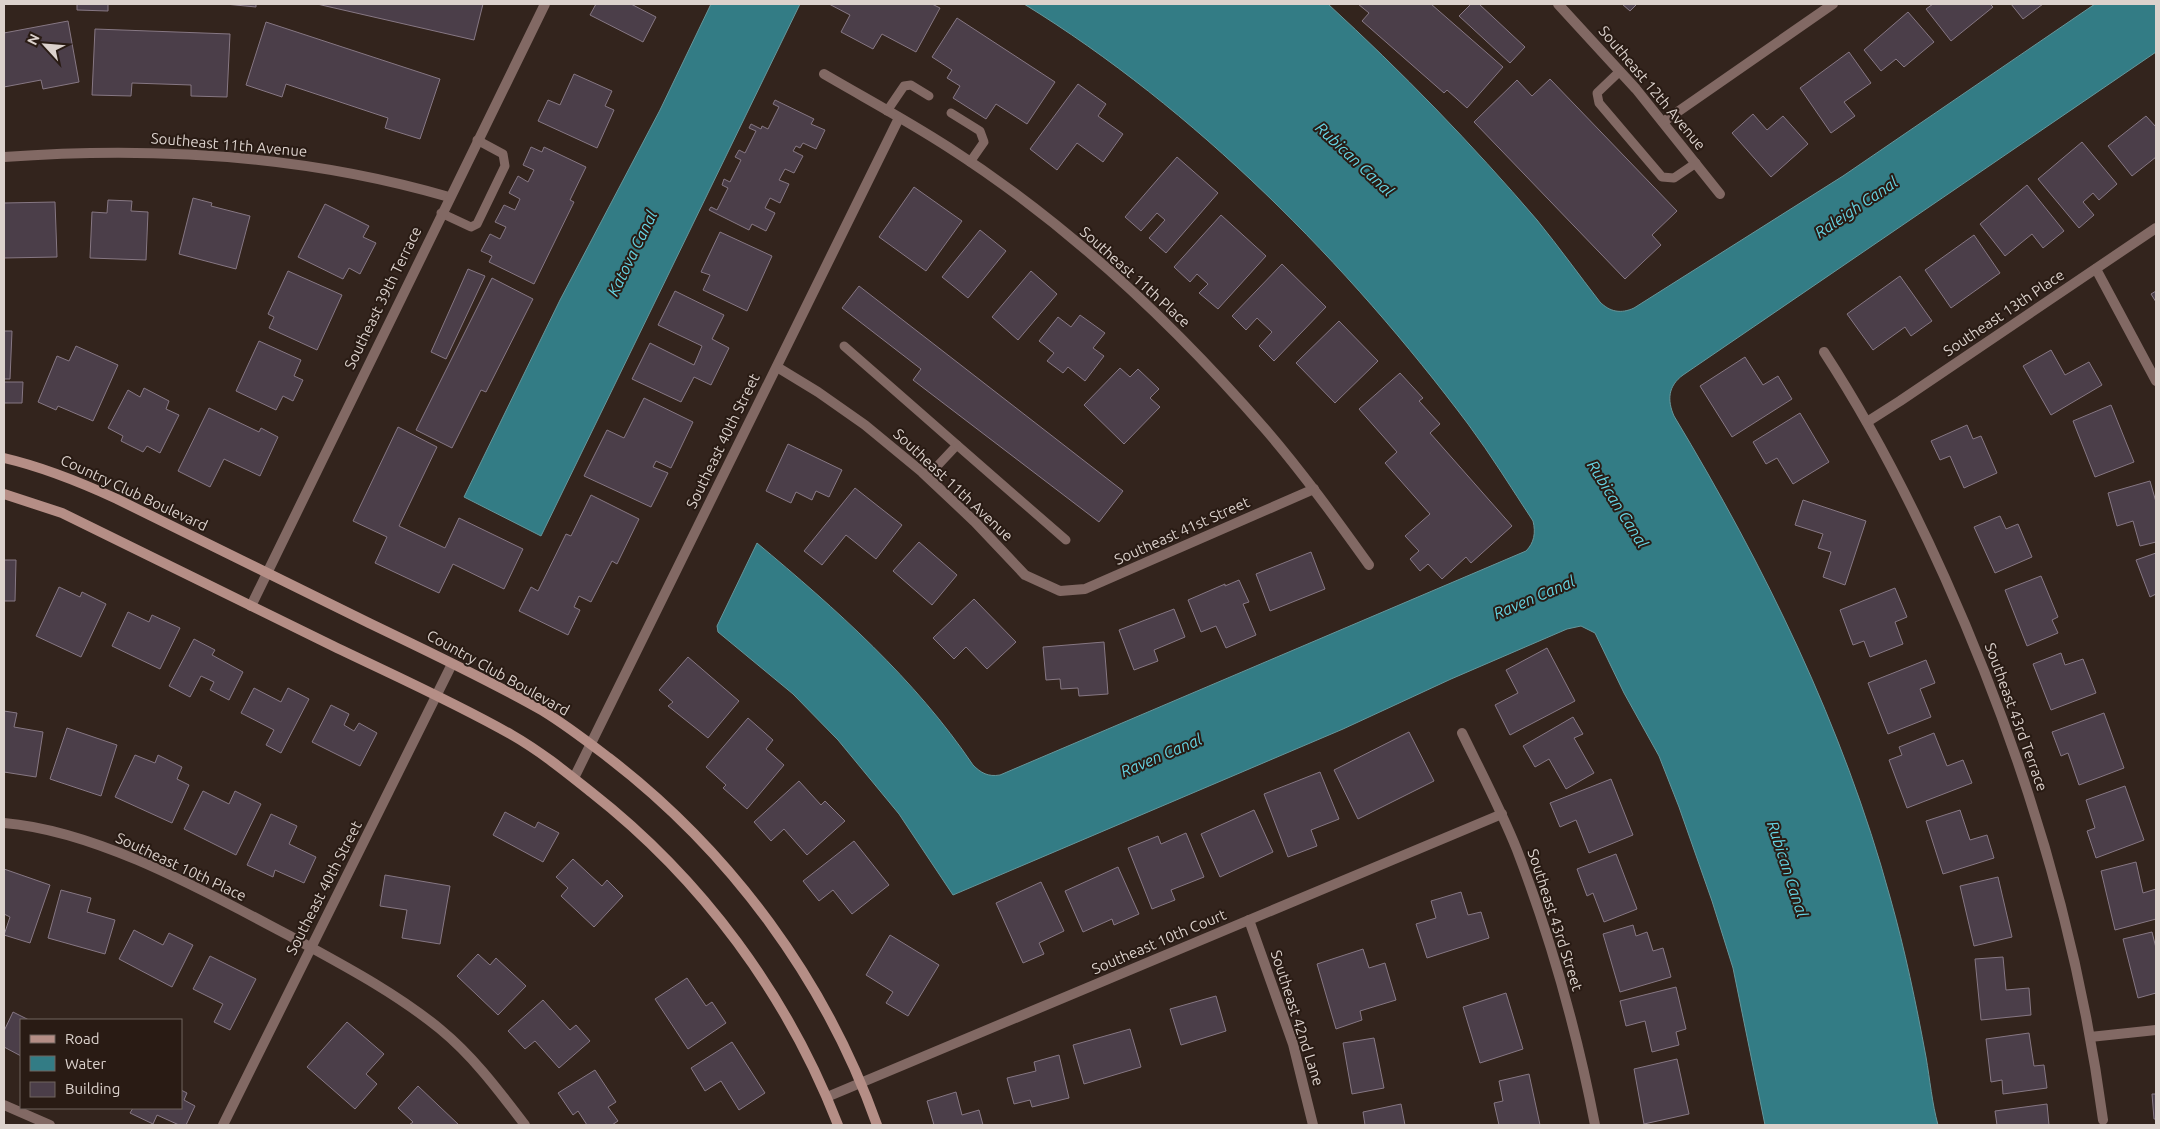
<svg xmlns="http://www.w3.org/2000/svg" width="2160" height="1129" font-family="Ubuntu,sans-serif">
<rect width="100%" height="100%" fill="#33241d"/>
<!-- water -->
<g fill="#337c85" stroke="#66969b">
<path d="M711,4H800L541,536L464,497L560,300L660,110Z"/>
<path d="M1024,4H1328C1402,72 1472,144 1537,220C1559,247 1579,275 1600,302C1610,312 1621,314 1634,308L1843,176L2095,4H2156V52L1683,375C1668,386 1667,400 1674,416C1765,567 1843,726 1890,897C1905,950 1916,1003 1926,1057C1930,1080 1932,1103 1938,1125H1765L1733,968L1712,901L1679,807L1659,756L1624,693L1595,633L1581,626L1567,629L1451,679L1343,729L953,895L899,814L838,740L793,694L718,632L717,626L757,543C836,609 915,679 973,765C981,773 988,777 1000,775L1526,551C1534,543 1536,533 1533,521C1512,489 1491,455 1468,424C1348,264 1195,109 1024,4Z"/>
</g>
<!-- building -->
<g fill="#4b3e49" stroke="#867783">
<path d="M77,4H108V11L77,10Z"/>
<path d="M225,4H256V7Z"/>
<path d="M317,4H483L474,40Z"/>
<path d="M596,4H631L656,17L643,42L590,15Z"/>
<path d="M829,4H932L940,8L916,52L882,34L873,49L841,32L850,15Z"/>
<path d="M1358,4H1431L1503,67L1467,108L1447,90L1444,93L1362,21L1369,13Z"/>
<path d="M1471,4H1479L1525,47L1510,63L1459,16Z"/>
<path d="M1622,4H1637L1630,11Z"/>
<path d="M1933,4H1990L1993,7L1951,41L1926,9Z"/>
<path d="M2011,4H2043L2023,19Z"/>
<path d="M1908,12L1934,42L1904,67L1896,59L1881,71L1864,50Z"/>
<path d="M957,18L1055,82L1027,124L996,104L986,119L953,98L960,86L947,78L952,70L932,57Z"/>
<path d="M68,21L79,82L43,89L41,80L4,87V33Z"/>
<path d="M266,22L440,79L420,139L385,128L388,118L286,84L282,97L246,85Z"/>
<path d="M95,29L230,34L227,97L191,96V85L132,83L131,96L92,95Z"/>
<path d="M1849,52L1871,83L1844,102L1855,116L1831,133L1800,88Z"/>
<path d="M574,74L612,91L605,106L614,110L597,148L538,121L548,100L560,105Z"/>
<path d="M1550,79L1677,211L1652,235L1661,245L1625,279L1474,122L1517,80L1532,96Z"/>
<path d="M1078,84L1106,104L1098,116L1123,134L1103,162L1077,143L1057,170L1030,149Z"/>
<path d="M775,100L814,119L811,124L825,130L816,149L803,143L800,148L796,146L793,151L803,156L794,173L785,169L779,180L789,184L780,203L770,198L765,208L775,213L766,231L752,224L749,230L709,210L711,207L717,210L728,188L722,185L724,179L730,182L741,160L735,157L739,150L745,153L756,131L749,128L751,124L761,129L762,126L768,129L779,107L773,104Z"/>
<path d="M1753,114L1767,130L1783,116L1808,144L1771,177L1732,133Z"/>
<path d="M2146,116L2156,127V157L2132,176L2108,146Z"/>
<path d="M2082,142L2117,184L2099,200L2093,193L2083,202L2094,215L2079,228L2038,179Z"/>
<path d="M531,147L542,152L544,147L586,167L570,200L574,202L534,284L489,262L492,256L481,251L490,234L500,239L506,227L495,222L504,205L515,210L520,199L509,193L518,176L528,182L534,170L523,165Z"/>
<path d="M1177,157L1218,193L1166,253L1149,238L1165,220L1157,213L1141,231L1125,217Z"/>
<path d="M2027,185L2064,231L2043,248L2032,234L2005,256L1980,224Z"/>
<path d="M914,187L962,221L926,271L879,237Z"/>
<path d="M193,198L212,203L211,206L250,216L236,269L179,254Z"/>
<path d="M108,200L132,201L131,211L148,212L146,260L90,258L92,212L107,213Z"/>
<path d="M55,202L57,257L4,258V203Z"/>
<path d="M325,204L369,226L363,237L376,243L360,274L349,268L343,279L298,257Z"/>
<path d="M1221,215L1266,256L1218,309L1199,293L1208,284L1197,274L1190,282L1174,267Z"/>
<path d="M980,230L1006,251L968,298L942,277Z"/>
<path d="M720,232L772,256L747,311L703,290L710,275L701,272Z"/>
<path d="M1974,235L2000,273L1951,308L1925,270Z"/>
<path d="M1282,264L1326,307L1274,361L1259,346L1272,332L1257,318L1246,330L1232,316Z"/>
<path d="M468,269L485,276L446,359L431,352Z"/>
<path d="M288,271L342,295L317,350L269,328L274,317L268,314Z"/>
<path d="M1031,271L1057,294L1018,340L992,317Z"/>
<path d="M1900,276L1932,321L1911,336L1905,327L1873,350L1847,314Z"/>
<path d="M492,278L533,299L486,392L481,390L452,448L416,430Z"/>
<path d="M859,286L1123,491L1099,522L913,380L921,369L842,308Z"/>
<path d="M675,291L724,315L712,339L729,348L711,385L694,377L681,402L632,379L650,343L694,365L702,346L658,325Z"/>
<path d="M2156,291V302L2151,294Z"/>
<path d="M1080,315L1105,333L1093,348L1104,356L1085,381L1068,367L1063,373L1047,361L1054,353L1039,341L1058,317L1071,327Z"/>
<path d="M1339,321L1378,361L1335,403L1296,363Z"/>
<path d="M4,331H12L10,379H4Z"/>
<path d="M259,341L301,360L294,376L303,380L293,401L283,396L276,410L236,391Z"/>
<path d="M76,346L118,365L93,421L58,406L56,410L38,402L57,356L69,361Z"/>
<path d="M2051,350L2065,375L2089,362L2102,385L2051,415L2023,366Z"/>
<path d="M1745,357L1763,385L1778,376L1792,399L1732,437L1700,386Z"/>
<path d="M1120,368L1130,377L1138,369L1159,389L1150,398L1160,407L1124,444L1084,405Z"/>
<path d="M1400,373L1423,398L1419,401L1440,424L1430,433L1512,526L1471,563L1466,557L1442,579L1428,564L1420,571L1410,559L1419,551L1405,536L1430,514L1385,463L1397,452L1359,409Z"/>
<path d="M4,382H23L22,403H4Z"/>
<path d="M144,388L169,401L166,409L179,415L160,453L147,446L143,452L121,441L123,436L108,428L128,390L140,397Z"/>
<path d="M644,398L693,422L671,468L656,461L653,467L668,473L651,507L584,476L607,430L624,438Z"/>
<path d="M2111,405L2134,462L2095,477L2073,421Z"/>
<path d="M209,408L259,432L261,428L278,437L260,476L224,459L210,487L178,471Z"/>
<path d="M1800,413L1829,462L1793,484L1777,458L1766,464L1753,442Z"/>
<path d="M1967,425L1973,439L1981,436L1997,473L1964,488L1950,456L1940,460L1931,441Z"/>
<path d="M398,427L437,447L399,526L445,548L459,518L523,549L504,589L453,564L439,593L375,563L387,537L353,521Z"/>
<path d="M788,444L842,470L829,497L816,491L812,500L796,492L791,503L766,491Z"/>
<path d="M2150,481L2156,502V542L2140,546L2133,521L2117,526L2108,493Z"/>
<path d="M855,488L902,525L876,559L846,535L822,565L804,551Z"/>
<path d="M591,495L639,519L617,564L612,561L591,602L579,596L574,607L580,610L568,635L519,611L531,587L538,591L566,534L571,536Z"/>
<path d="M1803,500L1866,521L1845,585L1823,577L1831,552L1818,548L1823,534L1795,525Z"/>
<path d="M2000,516L2006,529L2018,524L2032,557L1995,573L1974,527Z"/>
<path d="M919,542L957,575L932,605L893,571Z"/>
<path d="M1311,552L1325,589L1270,611L1256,574Z"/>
<path d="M2156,553V594L2150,597L2136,560Z"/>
<path d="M4,560H16L15,601H4Z"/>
<path d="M2041,576L2058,617L2052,620L2058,633L2027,646L2005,590Z"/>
<path d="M1239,580L1249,602L1243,604L1256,635L1226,648L1216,626L1201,632L1188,600L1225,584V586Z"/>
<path d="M59,587L80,597L82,592L106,604L81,657L36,636Z"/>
<path d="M1895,588L1907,617L1895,622L1903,644L1870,657L1864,641L1853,645L1840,610Z"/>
<path d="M974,599L1016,642L987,669L966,647L954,659L933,638Z"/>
<path d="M1174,609L1185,637L1154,650L1158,661L1134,670L1119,630Z"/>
<path d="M128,612L149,622L152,615L180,628L160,669L112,646Z"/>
<path d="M194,639L215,650L212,655L243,672L229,700L210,690L214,682L201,676L190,697L169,686Z"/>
<path d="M1104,642L1108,694L1079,696L1078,688L1061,689L1060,679L1046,680L1043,647Z"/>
<path d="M1547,648L1575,701L1510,735L1495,705L1518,693L1506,670Z"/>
<path d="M2061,653L2065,665L2083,659L2096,693L2051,710L2033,664Z"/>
<path d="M688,657L739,701L708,738L668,706L673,702L659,690Z"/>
<path d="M1926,660L1935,683L1920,689L1931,717L1888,734L1868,683Z"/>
<path d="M254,688L281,702L288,688L309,699L281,753L266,745L274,730L241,713Z"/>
<path d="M331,705L349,714L344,725L354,731L359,723L377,733L360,766L312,742Z"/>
<path d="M4,711L17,713L14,727L43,732L36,777L4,772V777Z"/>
<path d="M2104,713L2124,768L2079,785L2068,753L2061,756L2052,732Z"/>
<path d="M1573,717L1583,734L1574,738L1594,773L1566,789L1549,759L1535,767L1523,746Z"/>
<path d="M748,718L773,740L766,749L784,765L747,809L723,788L726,785L706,767Z"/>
<path d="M67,728L117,745L101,796L50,779Z"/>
<path d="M1409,732L1434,781L1358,819L1334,770Z"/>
<path d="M1934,733L1947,766L1963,760L1972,783L1907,808L1889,760L1902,755L1899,747Z"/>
<path d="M135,755L155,763L158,755L182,767L177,779L189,785L172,823L115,797Z"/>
<path d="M1320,772L1339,819L1311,830L1317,846L1288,857L1264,794Z"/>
<path d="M1611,779L1633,835L1589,853L1576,820L1560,827L1550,803Z"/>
<path d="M799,781L821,805L825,801L845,821L807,855L784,829L771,841L754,822Z"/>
<path d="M2125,786L2144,840L2096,858L2087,831L2095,828L2086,800Z"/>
<path d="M203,791L229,804L235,791L261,804L236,855L184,829Z"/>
<path d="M1254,810L1273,852L1220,877L1201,834Z"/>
<path d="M1960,810L1970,840L1987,835L1994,858L1943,874L1926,821Z"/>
<path d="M505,812L535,828L538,822L559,833L543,862L493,835Z"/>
<path d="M271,814L297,826L289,844L316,857L304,883L275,870L273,877L247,865Z"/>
<path d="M1186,833L1204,877L1171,890L1175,900L1152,909L1128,848L1158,836L1161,844Z"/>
<path d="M854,841L889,885L852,914L833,890L819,901L803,881Z"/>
<path d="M1616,854L1637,909L1604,922L1593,893L1587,896L1577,869Z"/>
<path d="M573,859L602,886L607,880L623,896L594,927L561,896L568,888L556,877Z"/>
<path d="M2136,862L2143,893L2156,889V919L2115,930L2101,871Z"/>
<path d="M1118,867L1139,914L1114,925L1112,919L1083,932L1065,891Z"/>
<path d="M4,869L50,885L30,943L4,935L10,917L4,914Z"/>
<path d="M385,875L450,886L440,944L402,938L407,910L380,906Z"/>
<path d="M1998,877L2012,937L1974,946L1960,886Z"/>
<path d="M1041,882L1064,931L1039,943L1044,954L1023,963L996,903Z"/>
<path d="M61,890L91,898L87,912L115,920L105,954L48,938Z"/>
<path d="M1461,892L1468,915L1481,912L1489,938L1427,958L1416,924L1436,918L1431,901Z"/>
<path d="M1633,925L1636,936L1647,932L1653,951L1663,948L1671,977L1620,992L1603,934Z"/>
<path d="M134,930L163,945L169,933L193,945L172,987L119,959Z"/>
<path d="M2152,932L2156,948V993L2138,998L2123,939Z"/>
<path d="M890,935L939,965L908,1016L886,1003L893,992L866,975Z"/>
<path d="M1363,949L1369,968L1385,963L1396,1000L1360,1011L1362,1020L1336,1029L1317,964Z"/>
<path d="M478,954L490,965L496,958L526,986L498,1015L457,976Z"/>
<path d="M210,956L256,979L230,1030L214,1022L223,1004L193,989Z"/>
<path d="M2003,957L2006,990L2029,988L2031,1015L1981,1020L1975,959Z"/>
<path d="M687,978L706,1006L712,1002L726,1023L688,1049L655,999Z"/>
<path d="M1676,987L1686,1029L1676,1032L1679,1045L1652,1052L1645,1021L1626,1026L1620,1001Z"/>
<path d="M1506,993L1523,1049L1480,1063L1463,1007Z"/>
<path d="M1216,996L1226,1031L1181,1045L1170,1009Z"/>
<path d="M543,1000L570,1030L576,1025L590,1041L559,1068L535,1041L525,1049L508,1031Z"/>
<path d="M13,1012L29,1020H21V1056L4,1047V1031Z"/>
<path d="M347,1022L384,1054L366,1074L377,1084L355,1109L307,1067Z"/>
<path d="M1130,1029L1141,1067L1084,1084L1073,1045Z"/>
<path d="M2029,1033L2034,1066L2044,1065L2047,1088L2003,1094L2002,1080L1991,1082L1986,1039Z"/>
<path d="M1374,1038L1384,1088L1352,1094L1343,1043Z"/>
<path d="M732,1042L765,1093L739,1110L721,1081L705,1091L691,1068Z"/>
<path d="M1059,1055L1069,1098L1032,1107L1030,1100L1014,1104L1007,1078L1036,1071L1034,1062Z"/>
<path d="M1677,1059L1689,1114L1644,1124L1634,1069Z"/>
<path d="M595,1070L616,1102L608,1107L618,1121L612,1125H587L578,1111L573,1115L558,1093Z"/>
<path d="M1529,1074L1540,1125H1499L1494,1103L1503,1101L1499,1081Z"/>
<path d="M418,1086L459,1125H409L413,1122L398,1108Z"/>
<path d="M181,1090L187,1093L184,1100L195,1106L186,1125H179L157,1115L153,1124L130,1113L133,1108H181Z"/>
<path d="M956,1092L962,1115L979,1110L983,1125H934L927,1101Z"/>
<path d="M2152,1094H2156V1119H2154Z"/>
<path d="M1401,1104L1405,1125H1365L1363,1112Z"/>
<path d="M2047,1104L2049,1125H1997L1995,1111Z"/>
</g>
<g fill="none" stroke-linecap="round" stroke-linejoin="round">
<!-- service -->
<g stroke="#826964" stroke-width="9">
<path d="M1620,71L1597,93L1599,103L1662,177L1674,178L1696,163"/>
<path d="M887,111L904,86L911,85L929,96"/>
<path d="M951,113L980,131L984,142L970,162"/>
<path d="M441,213L471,227L477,224L505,166L503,154L477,140"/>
<path d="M844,346L957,445L927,477"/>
<path d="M957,445L1066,540"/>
</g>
<!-- minor -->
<g stroke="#826964" stroke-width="10">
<path d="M1558,4L1636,89L1720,194"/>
<path d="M824,74C865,98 908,121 948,147C1065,222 1174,324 1266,430C1303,473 1336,519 1369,565"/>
<path d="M1663,122L1833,4"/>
<path d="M4,157C153,146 305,155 449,197"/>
<path d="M2096,269L2156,381"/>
<path d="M1824,352C1871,424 1910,500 1945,578C2022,750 2078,933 2103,1120"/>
<path d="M777,367L818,392L865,425L922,472L975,522L1025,575L1060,591L1085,589L1314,489"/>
<path d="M1867,422L1900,401L2156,228"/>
<path d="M251,606L545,4"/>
<path d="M1462,733C1481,772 1501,810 1517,850C1551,939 1577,1032 1595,1125"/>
<path d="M574,778L899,118"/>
<path d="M4,823C99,831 206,892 290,936C341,964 395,992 440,1029C474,1057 499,1091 525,1125"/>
<path d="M1249,920L1293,1044L1313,1125"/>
<path d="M2090,1037L2156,1030"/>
<path d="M827,1097L1502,814"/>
<path d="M4,1105L50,1125"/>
<path d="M223,1125L452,664"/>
</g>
<!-- secondary -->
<g stroke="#b58e86" stroke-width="10">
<path d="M4,458C43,467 80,482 117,499C201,540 285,582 369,623C427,651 487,679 543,711C566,725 588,742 609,758C731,852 826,981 877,1125"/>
<path d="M4,494L62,513C152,557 243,602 333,646C393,675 454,702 512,735C540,751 566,772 591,792C702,879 787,994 838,1125"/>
</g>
</g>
<g text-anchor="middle" stroke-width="4" stroke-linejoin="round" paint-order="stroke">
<!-- street labels -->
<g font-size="15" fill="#dcd2cd" stroke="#291b14">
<text transform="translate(1652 88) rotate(50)" y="5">Southeast 12th Avenue</text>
<text transform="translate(229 145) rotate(5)" y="5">Southeast 11th Avenue</text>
<text transform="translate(1135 277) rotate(42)" y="5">Southeast 11th Place</text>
<text transform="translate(383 298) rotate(-64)" y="5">Southeast 39th Terrace</text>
<text transform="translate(2004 313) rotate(-34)" y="5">Southeast 13th Place</text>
<text transform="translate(723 441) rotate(-64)" y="5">Southeast 40th Street</text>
<text transform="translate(953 485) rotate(43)" y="5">Southeast 11th Avenue</text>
<text transform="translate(134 493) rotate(25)" y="5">Country Club Boulevard</text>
<text transform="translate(1182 531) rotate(-24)" y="5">Southeast 41st Street</text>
<text transform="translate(498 673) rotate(29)" y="5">Country Club Boulevard</text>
<text transform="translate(2016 717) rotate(70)" y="5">Southeast 43rd Terrace</text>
<text transform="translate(181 867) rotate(25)" y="5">Southeast 10th Place</text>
<text transform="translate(324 888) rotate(-63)" y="5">Southeast 40th Street</text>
<text transform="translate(1555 920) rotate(72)" y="5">Southeast 43rd Street</text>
<text transform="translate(1159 942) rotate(-23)" y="5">Southeast 10th Court</text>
<text transform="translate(1297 1018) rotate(72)" y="5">Southeast 42nd Lane</text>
</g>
<!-- water labels -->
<g font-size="16" font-style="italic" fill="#65d4e3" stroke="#291b14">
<text transform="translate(1355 159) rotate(43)" y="6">Rubican Canal</text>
<text transform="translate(1856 207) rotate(-34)" y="6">Raleigh Canal</text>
<text transform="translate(632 253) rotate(-64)" y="6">Katova Canal</text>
<text transform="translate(1618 504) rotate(58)" y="6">Rubican Canal</text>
<text transform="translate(1534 597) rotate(-23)" y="6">Raven Canal</text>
<text transform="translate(1161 755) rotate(-23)" y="6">Raven Canal</text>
<text transform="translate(1788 869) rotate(72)" y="6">Rubican Canal</text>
</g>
</g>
<!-- border -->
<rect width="2160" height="1129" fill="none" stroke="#dcd2cd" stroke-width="10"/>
<!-- legend -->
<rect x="20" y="1019" width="162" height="90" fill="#291b14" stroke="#71645e"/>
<rect x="30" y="1035" width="25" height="8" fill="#b58e86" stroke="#71645e"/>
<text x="65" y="1044" font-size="15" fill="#dcd2cd">Road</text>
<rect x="30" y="1056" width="25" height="15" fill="#337c85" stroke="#71645e"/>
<text x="65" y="1069" font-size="15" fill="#dcd2cd">Water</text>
<rect x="30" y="1082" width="25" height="15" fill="#4b3e49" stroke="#71645e"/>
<text x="65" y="1094" font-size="15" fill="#dcd2cd">Building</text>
<!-- north arrow -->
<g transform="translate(45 45) rotate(296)" stroke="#291b14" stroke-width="4" paint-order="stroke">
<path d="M0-4L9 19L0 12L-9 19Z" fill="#dcd2cd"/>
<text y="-8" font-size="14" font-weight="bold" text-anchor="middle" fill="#dcd2cd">N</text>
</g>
</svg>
